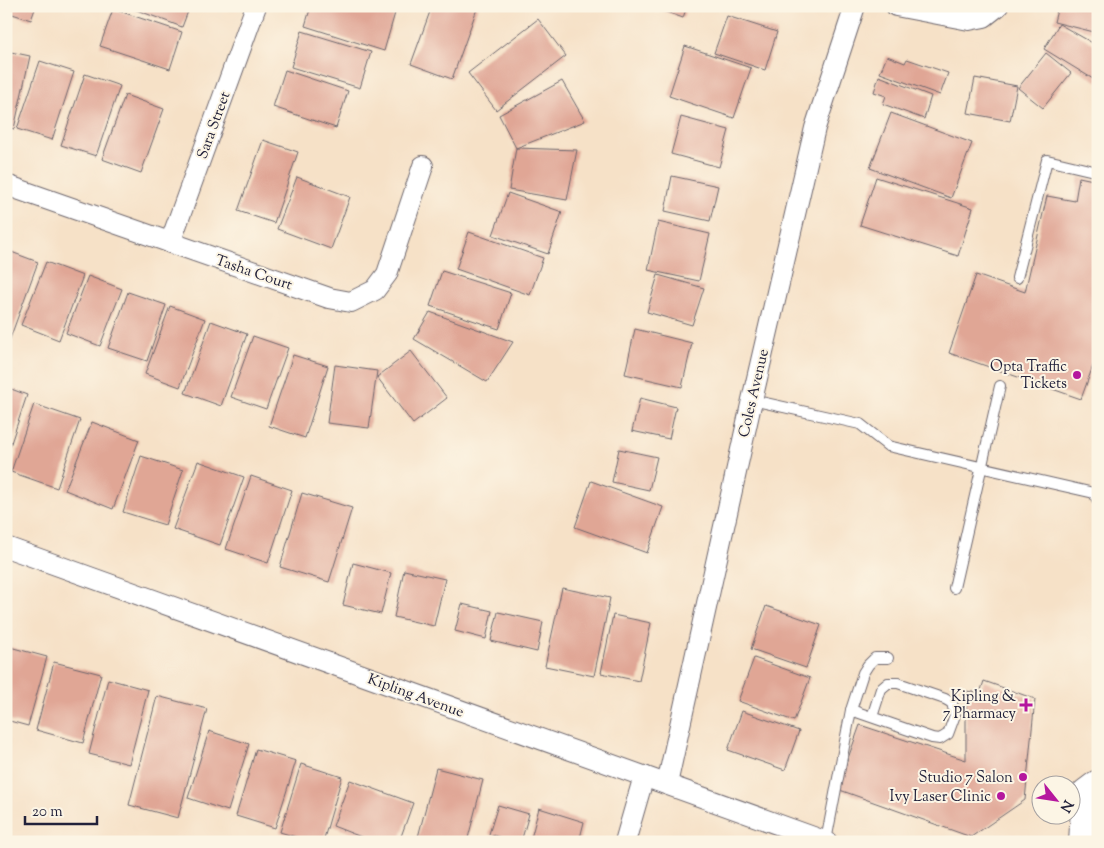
<svg xmlns="http://www.w3.org/2000/svg" width="1104" height="848" font-family="'Sorts Mill Goudy',serif">
<rect width="100%" height="100%" fill="#fcf5e5"/>
<filter id="ink" filterUnits="userSpaceOnUse"><feTurbulence type="fractalNoise" baseFrequency=".02" numOctaves="2"/><feDisplacementMap in="SourceGraphic" scale="10" xChannelSelector="R" yChannelSelector="G"/><feConvolveMatrix kernelMatrix="1 2 1 2 8 2 1 2 1" color-interpolation-filters="sRGB"/></filter>
<filter id="wash" filterUnits="userSpaceOnUse"><feTurbulence type="fractalNoise" baseFrequency=".0096" numOctaves="4" result="noise"/><feDisplacementMap in="SourceGraphic" scale="20" xChannelSelector="R" yChannelSelector="G"/><feGaussianBlur stdDeviation="1.12" result="paint"/><feColorMatrix in="noise" values="0 0 0 0 0 0 0 0 0 0 0 0 0 0 0 0 0 1.4 0 .05"/><feComposite in="paint" operator="in"/></filter>
<g filter="url(#wash)">
<rect width="100%" height="100%" fill="#f6e1c7"/>
<g id="blocks">
<!-- building -->
<g fill="#e0a695">
<path d="M6,6H36L31,20L6,12Z"/>
<path d="M126,6H190L182,27Z"/>
<path d="M311,6H374L395,13L384,51L305,26Z"/>
<path d="M432,6H478L452,79L411,64Z"/>
<path d="M650,6H687L683,18Z"/>
<path d="M1058,6H1080L1098,10V33L1054,22Z"/>
<path d="M113,9L182,32L170,69L100,46Z"/>
<path d="M727,16L777,32L765,70L714,53Z"/>
<path d="M538,19L566,56L496,110L468,73Z"/>
<path d="M1059,24L1098,46V82L1044,49Z"/>
<path d="M302,31L371,52L360,88L291,67Z"/>
<path d="M685,46L751,68L734,118L669,96Z"/>
<path d="M6,51L30,56L14,129L6,127Z"/>
<path d="M1046,53L1071,73L1043,108L1018,88Z"/>
<path d="M887,56L905,63L907,59L948,73L940,95L880,73Z"/>
<path d="M40,61L74,72L52,140L17,129Z"/>
<path d="M285,70L348,91L336,128L273,107Z"/>
<path d="M85,74L120,86L96,156L61,145Z"/>
<path d="M879,76L931,96L924,119L883,104L886,96L874,92Z"/>
<path d="M975,78L1017,86L1010,121L968,113Z"/>
<path d="M562,81L585,121L516,148L499,115Z"/>
<path d="M125,95L164,109L141,173L102,159Z"/>
<path d="M891,113L972,143L951,198L870,168Z"/>
<path d="M681,117L729,130L719,167L671,154Z"/>
<path d="M263,140L298,152L274,223L238,211Z"/>
<path d="M516,148L577,150L567,200L509,190Z"/>
<path d="M672,176L718,186L710,221L665,211Z"/>
<path d="M297,177L350,197L331,249L277,229Z"/>
<path d="M876,177L973,208L958,256L860,225Z"/>
<path d="M1079,177L1098,181V352L1081,399L949,353L976,275L1025,292L1047,196L1075,201Z"/>
<path d="M508,193L562,212L548,254L493,235Z"/>
<path d="M658,222L710,234L699,281L648,270Z"/>
<path d="M469,232L543,258L530,295L456,269Z"/>
<path d="M6,250L38,262L8,344L6,343Z"/>
<path d="M46,262L83,276L59,340L21,325Z"/>
<path d="M442,271L511,293L499,329L430,306Z"/>
<path d="M658,275L704,288L692,325L647,312Z"/>
<path d="M88,276L122,289L100,346L66,333Z"/>
<path d="M128,292L166,305L147,361L108,348Z"/>
<path d="M170,306L205,319L180,387L145,374Z"/>
<path d="M430,312L513,342L487,382L414,339Z"/>
<path d="M211,321L247,334L221,406L185,393Z"/>
<path d="M635,329L692,343L682,387L625,374Z"/>
<path d="M253,336L288,348L266,409L231,397Z"/>
<path d="M411,351L447,398L413,424L377,377Z"/>
<path d="M293,355L328,366L305,438L269,426Z"/>
<path d="M335,365L377,371L369,428L327,423Z"/>
<path d="M6,387L27,395L7,455H6Z"/>
<path d="M640,398L676,407L669,439L632,431Z"/>
<path d="M34,404L80,420L57,488L11,472Z"/>
<path d="M92,422L139,440L113,509L65,490Z"/>
<path d="M619,449L657,457L649,490L612,482Z"/>
<path d="M141,456L183,470L165,525L123,512Z"/>
<path d="M198,461L244,477L220,545L173,529Z"/>
<path d="M251,476L292,490L268,563L226,549Z"/>
<path d="M591,481L663,507L647,553L575,527Z"/>
<path d="M302,493L352,508L329,582L280,567Z"/>
<path d="M353,563L391,573L381,614L343,605Z"/>
<path d="M404,570L445,579L434,626L394,617Z"/>
<path d="M562,588L610,598L594,676L545,666Z"/>
<path d="M462,604L492,611L486,639L455,631Z"/>
<path d="M766,606L821,625L806,668L751,649Z"/>
<path d="M498,612L543,622L537,652L491,641Z"/>
<path d="M613,615L651,623L639,681L601,673Z"/>
<path d="M6,646L47,657L28,726L6,720Z"/>
<path d="M754,658L810,678L794,721L738,701Z"/>
<path d="M54,662L101,674L83,743L36,730Z"/>
<path d="M108,679L148,690L129,764L89,754Z"/>
<path d="M984,681L1035,699L1025,800L971,837L837,789L860,725L966,760V691L980,693Z"/>
<path d="M157,696L207,709L178,818L129,805Z"/>
<path d="M742,711L799,731L785,770L728,750Z"/>
<path d="M209,731L249,744L228,811L188,798Z"/>
<path d="M256,749L296,761L275,828L236,816Z"/>
<path d="M301,764L342,777L323,842H312L280,832Z"/>
<path d="M436,768L483,780L467,842L417,841Z"/>
<path d="M350,780L413,803L399,842H374L333,826Z"/>
<path d="M498,805L529,814L521,842H515L489,834Z"/>
<path d="M539,808L584,822L579,842H530Z"/>
</g>
</g>
</g>
<g filter="url(#ink)">
<use href="#blocks" fill-opacity="0" stroke="#6c656c" stroke-width="1"/>
<g fill="none" stroke-linecap="round" stroke-linejoin="round">
<defs>
<g id="lane">
<path d="M1017,278L1047,160L1098,172"/>
<path d="M752,400L860,424L888,446L1094,493L1098,501"/>
<path d="M954,588L1000,386"/>
<path d="M851,710L863,673L868,665L875,658H888"/>
<path d="M826,841L851,710L932,738L940,739L948,734L955,715L952,703L945,699L898,683H888L881,689L872,717"/>
</g>
<g id="street">
<path d="M896,6L969,20L984,17L998,6"/>
<path d="M6,185L329,298L351,302L375,290L387,274L423,166"/>
<path d="M170,243L256,6"/>
<path d="M6,547L827,842"/>
<path d="M667,784L752,400L815,128L855,6"/>
<path d="M625,842L644,776"/>
</g>
<path id="primary" d="M1083,842L1086,793L1098,784"/>
</defs>
<!-- lane casing -->
<use href="#lane" stroke="#6c656c" stroke-width="12"/>
<!-- street casing -->
<use href="#street" stroke="#6c656c" stroke-width="22"/>
<!-- primary casing -->
<use href="#primary" stroke="#6c656c" stroke-width="30"/>
<!-- lane -->
<use href="#lane" stroke="#fff" stroke-width="10"/>
<!-- street -->
<use href="#street" stroke="#fff" stroke-width="20"/>
<!-- primary -->
<use href="#primary" stroke="#fff" stroke-width="28"/>
</g>
</g>
<!-- markers -->
<g fill="#b5179e" stroke="#fcf5e5" stroke-width="2">
<circle cx="1077" cy="375" r="5"/>
<path d="M1023.5 697.5h5v5h5v5h-5v5h-5v-5h-5v-5h5z"/>
<circle cx="1023" cy="777" r="5"/>
<circle cx="1001" cy="796" r="5"/>
</g>
<g text-anchor="middle" stroke-width="4" stroke-linejoin="round" paint-order="stroke">
<!-- street labels -->
<g font-size="15" fill="#22223b" stroke="#fcf5e5">
<text transform="translate(213 125) rotate(-70)" y="5">Sara Street</text>
<text transform="translate(254 272) rotate(19)" y="5">Tasha Court</text>
<text transform="translate(753 393) rotate(-77)" y="5">Coles Avenue</text>
<text transform="translate(416 695) rotate(20)" y="5">Kipling Avenue</text>
</g>
<!-- poi labels -->
<g font-size="15" fill="#22223b" stroke="#fcf5e5" text-anchor="end">
<text x="1067" y="371">Opta Traffic<tspan x="1067" dy="17">Tickets</tspan></text>
<text x="1016" y="701">Kipling &amp;<tspan x="1016" dy="17">7 Pharmacy</tspan></text>
<text x="1013" y="782">Studio 7 Salon</text>
<text x="991" y="801">Ivy Laser Clinic</text>
</g>
</g>
<!-- margin -->
<rect width="1104" height="848" fill="none" stroke="#fcf5e5" stroke-width="25"/>
<!-- north arrow -->
<g transform="translate(1056 800) rotate(120)"><circle r="24" fill="#fcf5e5" stroke="#a5a1a1"/>
<path d="M0-4L9 19L0 12L-9 19Z" fill="#b5179e"/>
<text y="-8" font-size="14" font-weight="bold" text-anchor="middle" fill="#22223b">N</text>
</g>
<!-- scale -->
<path d="M25 816v8h72v-8" fill="none" stroke="#22223b" stroke-width="2.5"/>
<text x="32" y="816" font-size="15" fill="#22223b" stroke="#fcf5e5" stroke-width="4" paint-order="stroke">20 m</text>
</svg>
